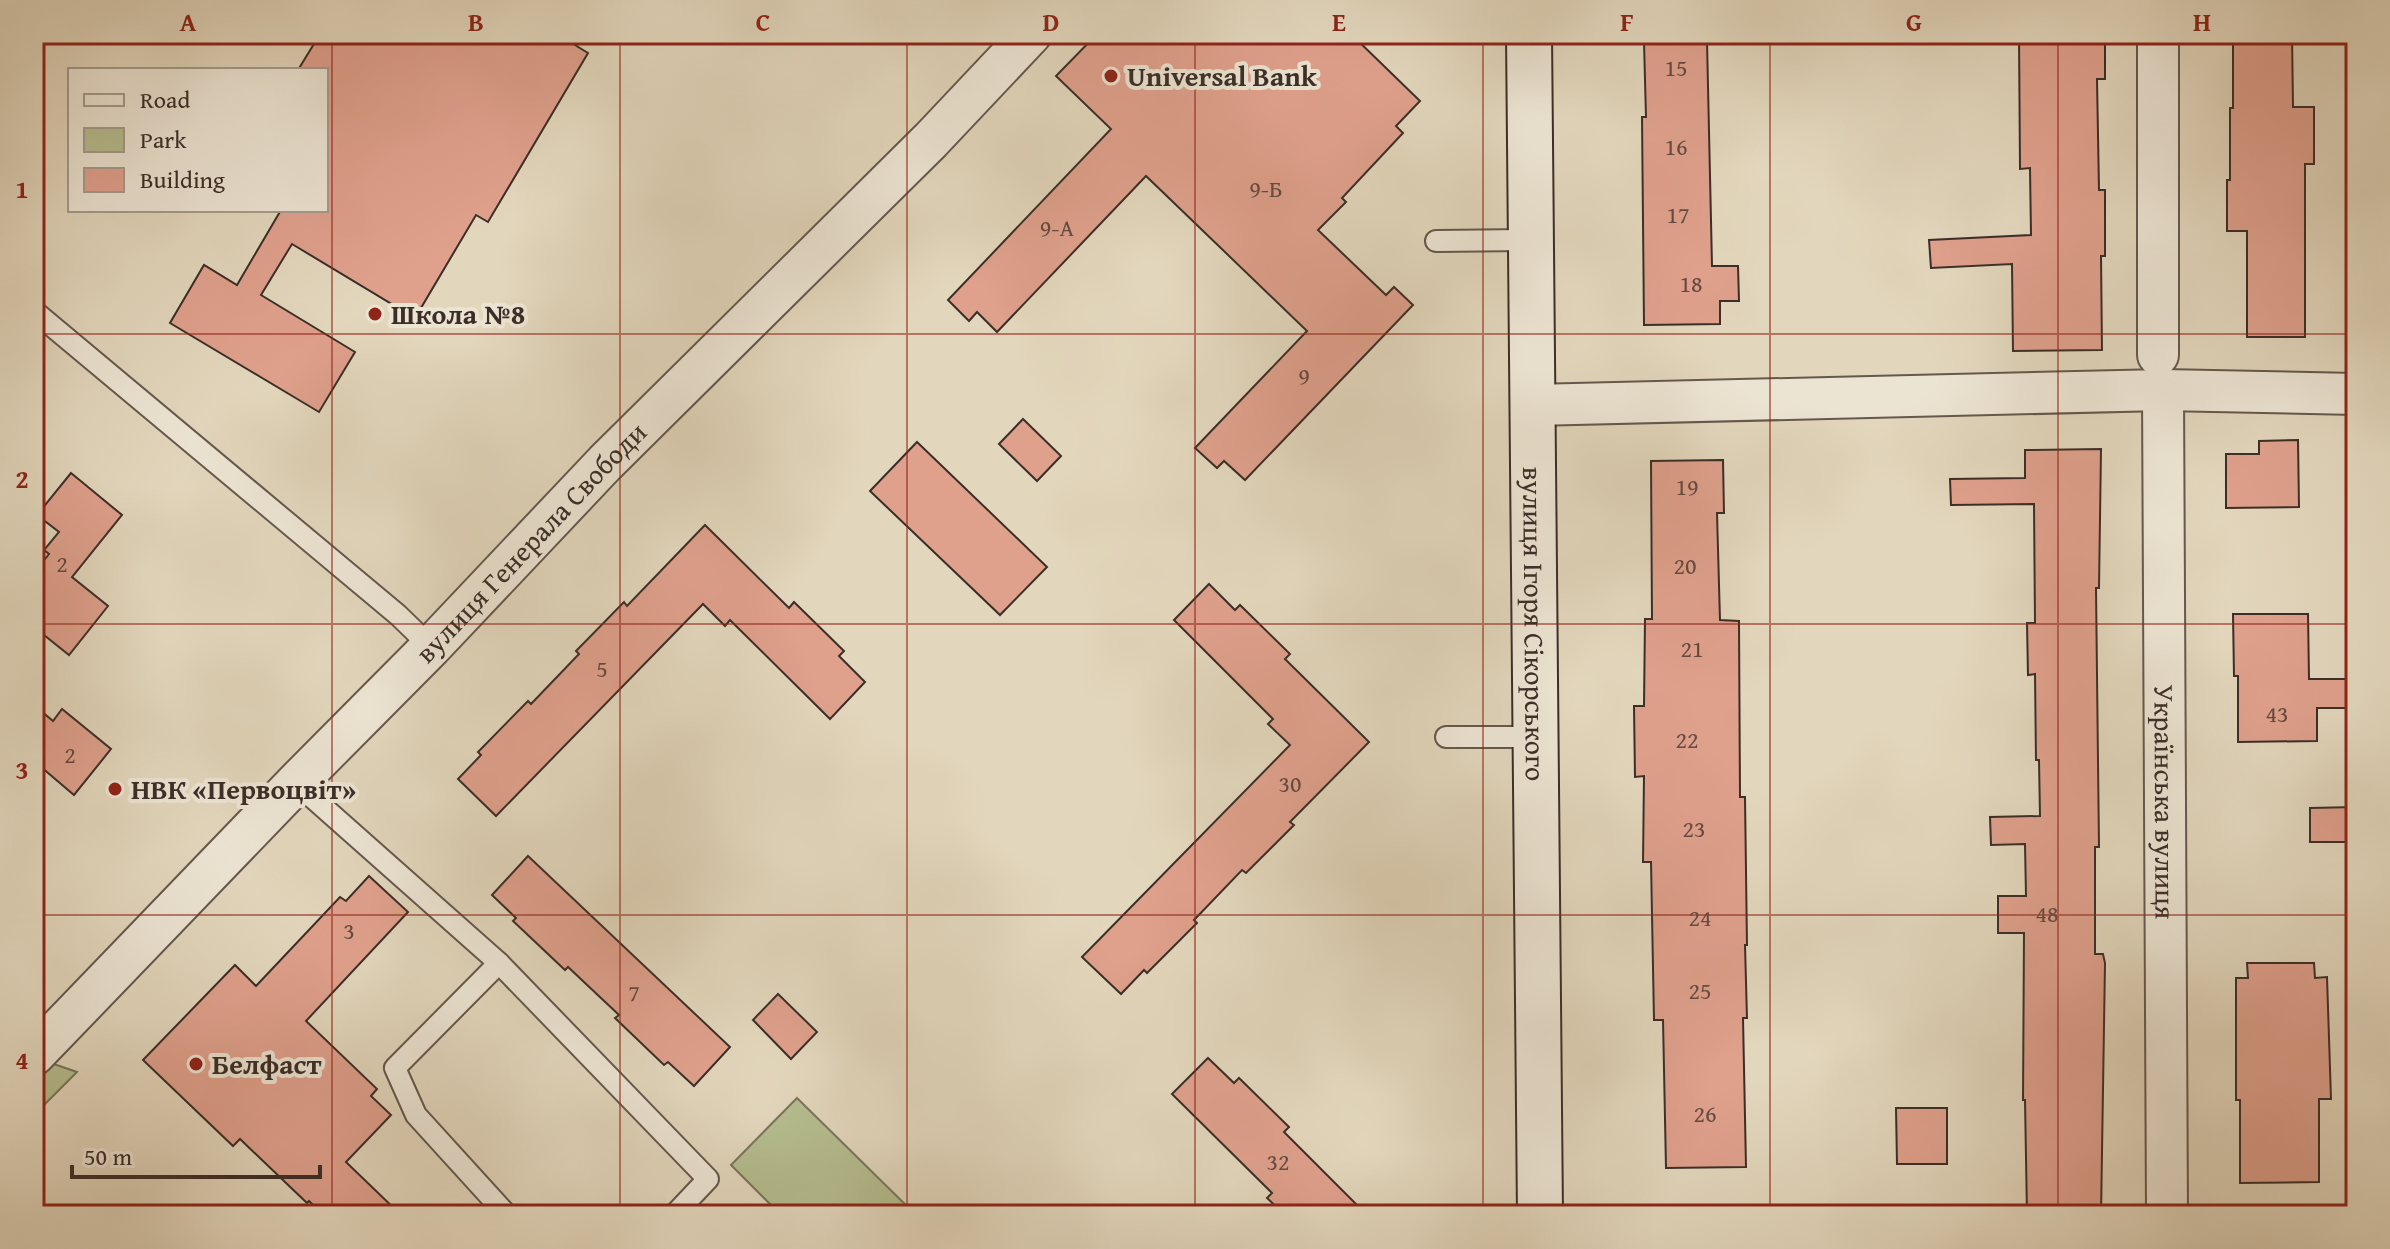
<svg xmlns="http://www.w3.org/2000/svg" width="2390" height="1249" font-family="'Gentium Book Plus',serif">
<rect width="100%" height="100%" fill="#e2d6bc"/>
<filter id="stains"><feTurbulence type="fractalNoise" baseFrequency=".0025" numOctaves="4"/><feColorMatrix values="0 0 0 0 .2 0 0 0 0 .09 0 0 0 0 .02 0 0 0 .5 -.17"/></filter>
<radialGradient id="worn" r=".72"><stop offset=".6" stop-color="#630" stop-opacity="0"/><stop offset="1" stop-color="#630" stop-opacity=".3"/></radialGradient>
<!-- green -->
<g fill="#b5bd8f" stroke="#78765c" stroke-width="2">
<path d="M42,1060L77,1072L34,1115V1070Z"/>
<path d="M797,1098L916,1215H781L731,1165Z"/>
</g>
<!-- building -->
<g fill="#dfa08c" stroke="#3b2e28" stroke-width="2">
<path d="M320,34H557L588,53L488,222L476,215L415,318L292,244L261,295L355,352L319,412L170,323L204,265L237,285L281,210H326V70H298Z"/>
<path d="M1097,34H1351L1420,101L1396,126L1403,133L1342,198L1346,202L1318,230L1386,295L1394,287L1413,305L1245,480L1224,461L1217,468L1195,448L1307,331L1146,176L997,332L977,312L969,321L948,300L1111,129L1056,76Z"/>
<path d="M2019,34H2105V79H2097L2099,190H2105V256H2101L2102,350L2013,351L2012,264L1931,268L1929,240L2031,235L2030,168L2020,169Z"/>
<path d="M2233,34H2292L2293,107H2314V164H2305V337H2247V231H2227V180H2230V108H2233Z"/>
<path d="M1707,41L1712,266H1738L1739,301H1720V324L1644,325L1642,117H1646L1644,42Z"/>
<path d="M1023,419L1061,456L1037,481L999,444Z"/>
<path d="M2298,440L2299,507L2226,508V454H2259V441Z"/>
<path d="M917,442L1047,567L1000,615L870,491Z"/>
<path d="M2101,449L2099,588H2096L2099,847H2095V954H2103L2105,963L2101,1215H2027L2025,1100H2023L2024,933H1998V896H2026L2025,844L1991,845L1990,817L2040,816L2039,760H2036L2035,674L2028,675L2027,623H2035L2034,504L1951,505L1950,479L2025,478V450Z"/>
<path d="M1723,460L1724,513H1717L1720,620L1739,621L1740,797H1745L1747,945H1745L1747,1018H1743L1746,1167L1666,1168L1663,1020H1654L1651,862H1643L1644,776L1635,777L1634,706H1644L1645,619H1652L1651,461Z"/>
<path d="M71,473L122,515L72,577L108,606L69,655L34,627V573L49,554L44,550L59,532L37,515Z"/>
<path d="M705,525L789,608L794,602L844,651L839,656L865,682L830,719L730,620L725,626L703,604L496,816L458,779L481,755L478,752L528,701L531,704L579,654L576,651L624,602L627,606Z"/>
<path d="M1209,584L1235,610L1240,605L1290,654L1285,659L1369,742L1290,822L1294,825L1246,873L1242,870L1194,920L1197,923L1147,973L1144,970L1121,994L1082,957L1290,745L1268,724L1273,719L1174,620Z"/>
<path d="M2233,614H2308L2309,679H2351V708H2317V741L2238,742V676H2234Z"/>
<path d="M34,705L53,721L62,709L111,749L74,795L34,761Z"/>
<path d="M2356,807V842H2310V808Z"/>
<path d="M528,856L730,1047L694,1086L668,1062L664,1065L615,1018L619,1015L568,967L565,970L513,921L516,918L492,895Z"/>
<path d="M369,876L408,912L306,1021L377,1089L371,1096L391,1115L346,1162L401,1215H323L309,1201L307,1203L240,1139L233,1146L143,1060L235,965L256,986L340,897L346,901Z"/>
<path d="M2247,963H2314L2315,978L2327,977L2331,1099H2319V1182L2240,1183V1100H2236V978H2248Z"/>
<path d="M778,994L817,1032L791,1059L753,1020Z"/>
<path d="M1208,1058L1234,1083L1239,1078L1289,1127L1284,1132L1367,1215H1285L1267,1198L1272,1193L1172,1094Z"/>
<path d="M1896,1108H1947V1164H1897Z"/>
</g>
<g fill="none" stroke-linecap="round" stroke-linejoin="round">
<defs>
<g id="lane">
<path d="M1436,241L1531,240"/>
<path d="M34,311L398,615L431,647"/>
<path d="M1446,737H1536"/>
<path d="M296,783L499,963L395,1068L416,1115L507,1215"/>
<path d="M499,963L708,1179L674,1215"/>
</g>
<g id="street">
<path d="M2158,355V34"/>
<path id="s1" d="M2163,390L2167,1215"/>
<path d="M1533,405L2163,390L2356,394"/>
<path id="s2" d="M34,1055L296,783L431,647L605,463L931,140L1031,34"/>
</g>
<g id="secondary">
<path id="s3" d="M1529,34L1540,1215"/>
</g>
</defs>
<!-- lane casing -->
<use href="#lane" stroke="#65584d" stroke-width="24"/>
<!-- street casing -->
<use href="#street" stroke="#65584d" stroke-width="44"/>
<!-- secondary casing -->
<use href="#secondary" stroke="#3b2e28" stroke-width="48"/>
<!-- lane -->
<use href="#lane" stroke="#ece4d3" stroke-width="20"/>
<!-- street -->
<use href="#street" stroke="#ece4d3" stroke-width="40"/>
<!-- secondary -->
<use href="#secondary" stroke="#ece4d3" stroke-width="44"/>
</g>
<!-- grid -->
<path fill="none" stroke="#8f2418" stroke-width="2" stroke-opacity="0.55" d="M332,34V1215M620,34V1215M907,34V1215M1195,34V1215M1483,34V1215M1770,34V1215M2058,34V1215M34,334H2356M34,624H2356M34,915H2356"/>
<!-- markers -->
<g fill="#8f2418" stroke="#ece4d3" stroke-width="3">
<circle cx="1111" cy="76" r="8"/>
<circle cx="375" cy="314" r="8"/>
<circle cx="115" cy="789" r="8"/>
<circle cx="196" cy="1064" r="8"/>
</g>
<g text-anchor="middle" stroke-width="8" stroke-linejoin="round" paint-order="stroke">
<!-- number labels -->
<g font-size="24" fill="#644a41">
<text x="1676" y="76">15</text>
<text x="1676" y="155">16</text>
<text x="1266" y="197">9-Б</text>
<text x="1678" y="223">17</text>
<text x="1057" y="236">9-А</text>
<text x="1691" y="292">18</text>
<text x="1304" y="384">9</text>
<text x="1687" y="495">19</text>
<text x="62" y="572">2</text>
<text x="1685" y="574">20</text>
<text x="1692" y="657">21</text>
<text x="602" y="677">5</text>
<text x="2277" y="722">43</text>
<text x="1687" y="748">22</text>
<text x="70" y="763">2</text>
<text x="1290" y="792">30</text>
<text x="1694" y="837">23</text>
<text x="2047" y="922">48</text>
<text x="1700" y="926">24</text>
<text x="349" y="939">3</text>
<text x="1700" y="999">25</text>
<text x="634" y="1001">7</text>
<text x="1705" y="1122">26</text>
<text x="1278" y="1170">32</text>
</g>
<!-- poi labels -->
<g font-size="28" font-weight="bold" fill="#3b2e28" stroke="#ece4d3" text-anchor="start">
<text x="1127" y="86">Universal Bank</text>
<text x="391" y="324">Школа №8</text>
<text x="131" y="799">НВК «Первоцвіт»</text>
<text x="212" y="1074">Белфаст</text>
</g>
<!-- street labels -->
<g font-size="28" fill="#3b2e28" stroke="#ece4d3">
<text dy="10" stroke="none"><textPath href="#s2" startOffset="714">вулиця Генерала Свободи</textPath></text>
<text dy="10" stroke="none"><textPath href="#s3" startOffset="590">вулиця Ігоря Сікорського</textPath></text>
<text dy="10" stroke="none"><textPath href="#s1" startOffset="412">Українська вулиця</textPath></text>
</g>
</g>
<!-- margin -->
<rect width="2390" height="1249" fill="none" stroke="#e2d6bc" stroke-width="88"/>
<!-- legend -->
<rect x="68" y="68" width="260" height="144" fill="#ece4d3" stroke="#a59b8f" stroke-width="2"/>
<rect x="84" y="94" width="40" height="12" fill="#ece4d3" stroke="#a59b8f" stroke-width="2"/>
<text x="140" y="108" font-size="24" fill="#3b2e28">Road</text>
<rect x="84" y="128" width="40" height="24" fill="#b5bd8f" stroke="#a59b8f" stroke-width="2"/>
<text x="140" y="148" font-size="24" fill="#3b2e28">Park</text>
<rect x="84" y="168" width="40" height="24" fill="#dfa08c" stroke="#a59b8f" stroke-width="2"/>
<text x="140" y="188" font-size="24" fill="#3b2e28">Building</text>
<!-- scale -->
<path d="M72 1165v12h248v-12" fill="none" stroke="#3b2e28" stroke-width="4"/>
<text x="84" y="1165" font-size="24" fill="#3b2e28" stroke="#ece4d3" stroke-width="6" paint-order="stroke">50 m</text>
<rect x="44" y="44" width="2302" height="1161" fill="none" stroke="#8f2418" stroke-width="3"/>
<g font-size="26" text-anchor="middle" font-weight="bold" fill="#8f2418">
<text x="188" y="31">A</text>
<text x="476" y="31">B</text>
<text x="763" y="31">C</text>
<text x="1051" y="31">D</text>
<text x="1339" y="31">E</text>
<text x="1627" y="31">F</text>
<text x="1914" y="31">G</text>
<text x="2202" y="31">H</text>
<text x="22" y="198">1</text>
<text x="22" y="488">2</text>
<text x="22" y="779">3</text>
<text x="22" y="1069">4</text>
</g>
<rect width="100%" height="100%" filter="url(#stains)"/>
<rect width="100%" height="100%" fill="url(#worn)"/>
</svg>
